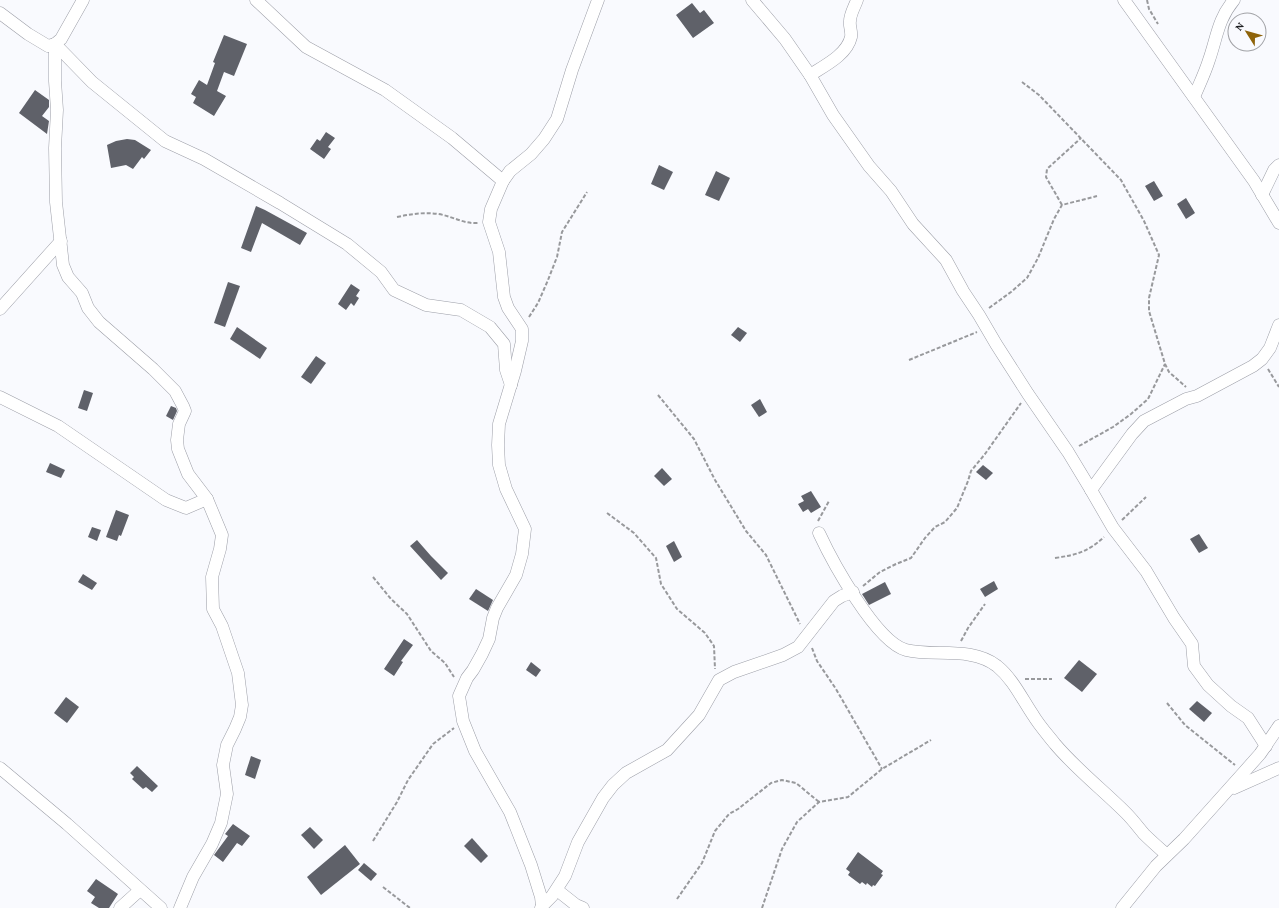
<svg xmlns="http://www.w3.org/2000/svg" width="1279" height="908" font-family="'Crimson Pro',serif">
<rect width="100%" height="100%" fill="#f9fafe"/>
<!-- building -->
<g fill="#5f6169">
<path d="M692,3L700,13L704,10L714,23L693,38L676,15Z"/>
<path d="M224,35L247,44L234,76L224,72L217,91L226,96L214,116L193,103L196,97L191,94L199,80L207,85L215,63L213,62Z"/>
<path d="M35,90L49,100V107L42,116L49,121L47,134L19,113Z"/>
<path d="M326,132L335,138L328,147L331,149L324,159L310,149L317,139L320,141Z"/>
<path d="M127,139L135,140L151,150L144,159L142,157L133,169L126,165L111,168L107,145L116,141Z"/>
<path d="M659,165L673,172L664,190L651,184Z"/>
<path d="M716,171L730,178L719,201L705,195Z"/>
<path d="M1154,181L1163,196L1154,201L1145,186Z"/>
<path d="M1186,198L1195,213L1186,219L1177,204Z"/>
<path d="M256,206L265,210L307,233L300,245L262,223L251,252L241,248Z"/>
<path d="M228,282L240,286L225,327L214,323Z"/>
<path d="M351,284L360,290L356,296L359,298L354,306L351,303L346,310L338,304Z"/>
<path d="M237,327L267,348L260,359L230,339Z"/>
<path d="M738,327L747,333L740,342L731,335Z"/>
<path d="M316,356L326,363L311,384L301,377Z"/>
<path d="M84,390L93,393L87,411L78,408Z"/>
<path d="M760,399L767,412L759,417L751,405Z"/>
<path d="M171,406L176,408L177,411L173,420L166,416Z"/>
<path d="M50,463L65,470L61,478L46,472Z"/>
<path d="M983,465L993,473L986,480L976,472Z"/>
<path d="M662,468L672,479L664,486L654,476Z"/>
<path d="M811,491L821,507L811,513L808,509L803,512L798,504L804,501L801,496Z"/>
<path d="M116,510L129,515L121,536L119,535L117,541L106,537Z"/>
<path d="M92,527L101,530L97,541L88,537Z"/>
<path d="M1199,534L1208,548L1199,553L1190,539Z"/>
<path d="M417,540L431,556L448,573L441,580L410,546Z"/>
<path d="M674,541L682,557L674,562L666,546Z"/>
<path d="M83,574L97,583L92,590L78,582Z"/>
<path d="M994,581L998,589L985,597L980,589Z"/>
<path d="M885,582L891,594L869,605L862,594Z"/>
<path d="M476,589L493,600L488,611L469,599Z"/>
<path d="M404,639L413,645L401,661L403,662L394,676L384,669Z"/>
<path d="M1079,660L1097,674L1082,692L1064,678Z"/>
<path d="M531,662L541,670L536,677L526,670Z"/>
<path d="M66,697L79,707L67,723L54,713Z"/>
<path d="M1197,701L1212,713L1204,722L1189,709Z"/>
<path d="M251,756L261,760L255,779L245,775Z"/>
<path d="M137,766L158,786L152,792L146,787L143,789L132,779L134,777L130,773Z"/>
<path d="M233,824L250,836L242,846L237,843L223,862L214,855L228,836L225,834Z"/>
<path d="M310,827L323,840L314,849L301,835Z"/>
<path d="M472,838L488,856L481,863L464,846Z"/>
<path d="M345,845L360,864L321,895L307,877Z"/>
<path d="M858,852L883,871L881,874L883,875L875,886L873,885L872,887L867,883L866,885L862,882L860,884L848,875L850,872L846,869Z"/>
<path d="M364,863L377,874L371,881L358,870Z"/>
<path d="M96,879L118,894L109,908H99L91,903L95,897L87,891Z"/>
</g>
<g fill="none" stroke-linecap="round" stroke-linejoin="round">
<defs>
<g id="minor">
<path d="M256,0L306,47L385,90L452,138L503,181"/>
<path d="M752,0L785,39L810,75L833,115L869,166L891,191L913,224L946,260L963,291L979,315L996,344L1028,394L1068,452L1091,490"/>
<path d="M1124,0L1254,181L1279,223"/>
<path d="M0,13L28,34L48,46L55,44L61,39L83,0"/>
<path d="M55,44V81L57,110L55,148L56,202L63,265L68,277L82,293L88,308L99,322L153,369L175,391L183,406L185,411L179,424L177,440L178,449L188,474L207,499L222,535L220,549L212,577L213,609L222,626L238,673L242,705L240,717L235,729L227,745L223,765L227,794L221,823L212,844L193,877L180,908"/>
<path d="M55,44L92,82L165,141L204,159L280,203L347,244L381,272L394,290L426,305L461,310L490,327L504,344L506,370L511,385"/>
<path d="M810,75C824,66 847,55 851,37C852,31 849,26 850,21C850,14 855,6 857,0"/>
<path d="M1194,97C1199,85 1205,73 1209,60C1217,37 1218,19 1234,0"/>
<path d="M1262,195L1274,170L1279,165"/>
<path d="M0,309L61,241"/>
<path d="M0,397L58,426L166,500L186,508L207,499"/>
<path d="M819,533C832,561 876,642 906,650C934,657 971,646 997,666C1013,679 1022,699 1033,715C1039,725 1047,734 1055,744C1076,769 1103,790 1126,813C1133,820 1138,827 1144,834C1151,841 1159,848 1167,855"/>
<path d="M1266,746L1248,718L1231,706L1208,685L1194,666L1192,644L1174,618L1146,571L1113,528L1091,490L1132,434L1144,421L1186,399L1197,396L1253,366L1262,359L1270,348L1279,325"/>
<path d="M0,768L67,824L161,908"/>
<path d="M1234,788L1279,768"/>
<path d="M557,890L576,905L583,908"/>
<path d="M542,906L552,896L565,876L578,842L603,798L613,785L626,773L667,750L699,715L719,680L734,672L783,655L798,647L834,601L842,596L853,592"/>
<path d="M120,908L140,890"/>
<path d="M541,908L542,906L541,897L531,865L510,812L475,751L463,721L459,696L467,678L473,670L482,654L489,639L493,618L497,608L516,575L522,554L525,529L506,489L499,465L498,445L499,424L515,371L522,341V329L508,308L504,297L499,252L489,222L491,209L503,181L510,171L531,154L544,139L557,119L572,70L598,0"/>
<path d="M1122,908L1156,866L1184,839L1244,772L1260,754L1279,726"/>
</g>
</defs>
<!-- minor casing -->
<use href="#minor" stroke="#9c9ea7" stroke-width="13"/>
<!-- path -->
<g stroke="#98999c" stroke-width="2" stroke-dasharray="4 2" stroke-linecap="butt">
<path d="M1147,0L1149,9L1158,24"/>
<path d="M1022,82L1039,95L1121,180L1144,221L1159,255L1149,298V311L1165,364L1169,372L1186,387"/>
<path d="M1062,205L1046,177L1047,169L1081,138"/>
<path d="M397,217C411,214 424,212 438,214C452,216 463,224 478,223"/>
<path d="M989,308L1011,292L1027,278L1038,258L1054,219L1062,205L1097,196"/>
<path d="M529,317L538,303L548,280L557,257L562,232L587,192"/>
<path d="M909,360L977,332"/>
<path d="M1268,369L1279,387"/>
<path d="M658,395L694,439L715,480L746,531L766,555L800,624"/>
<path d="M1079,446L1113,427L1131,414L1148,399L1165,364"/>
<path d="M607,513L634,533L656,558L661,584L677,609L705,633L714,646L715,669"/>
<path d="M1122,520L1146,497"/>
<path d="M818,521L829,501"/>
<path d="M1055,558C1076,555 1088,552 1104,537"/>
<path d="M373,577L391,599L407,614L431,651L445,663L454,677"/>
<path d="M863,586L880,572L896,564L911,558L925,538L935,527L945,522L957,508L968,481L971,471L985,454L1021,403"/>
<path d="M961,641L968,628L985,604"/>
<path d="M812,648L817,661L836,689L882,769"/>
<path d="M1025,679H1052"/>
<path d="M1167,703L1185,725L1235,765"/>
<path d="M373,841L397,802L408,780L433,744L454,728"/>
<path d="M383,887L410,908"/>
<path d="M677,899L702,863L715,831L729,814L738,809L771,783L782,780L796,783L819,802"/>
<path d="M762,908L782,849L797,822L819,802L848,797L882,769L931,740"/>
</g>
<!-- minor -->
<use href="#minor" stroke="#fff" stroke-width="12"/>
</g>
<!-- north arrow -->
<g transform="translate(1247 32) rotate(307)"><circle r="19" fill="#f9fafe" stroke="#a1a2a6"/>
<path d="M0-3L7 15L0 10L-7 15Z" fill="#8e630a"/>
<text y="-6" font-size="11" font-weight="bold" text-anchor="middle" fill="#1d1e21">N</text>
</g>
</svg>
